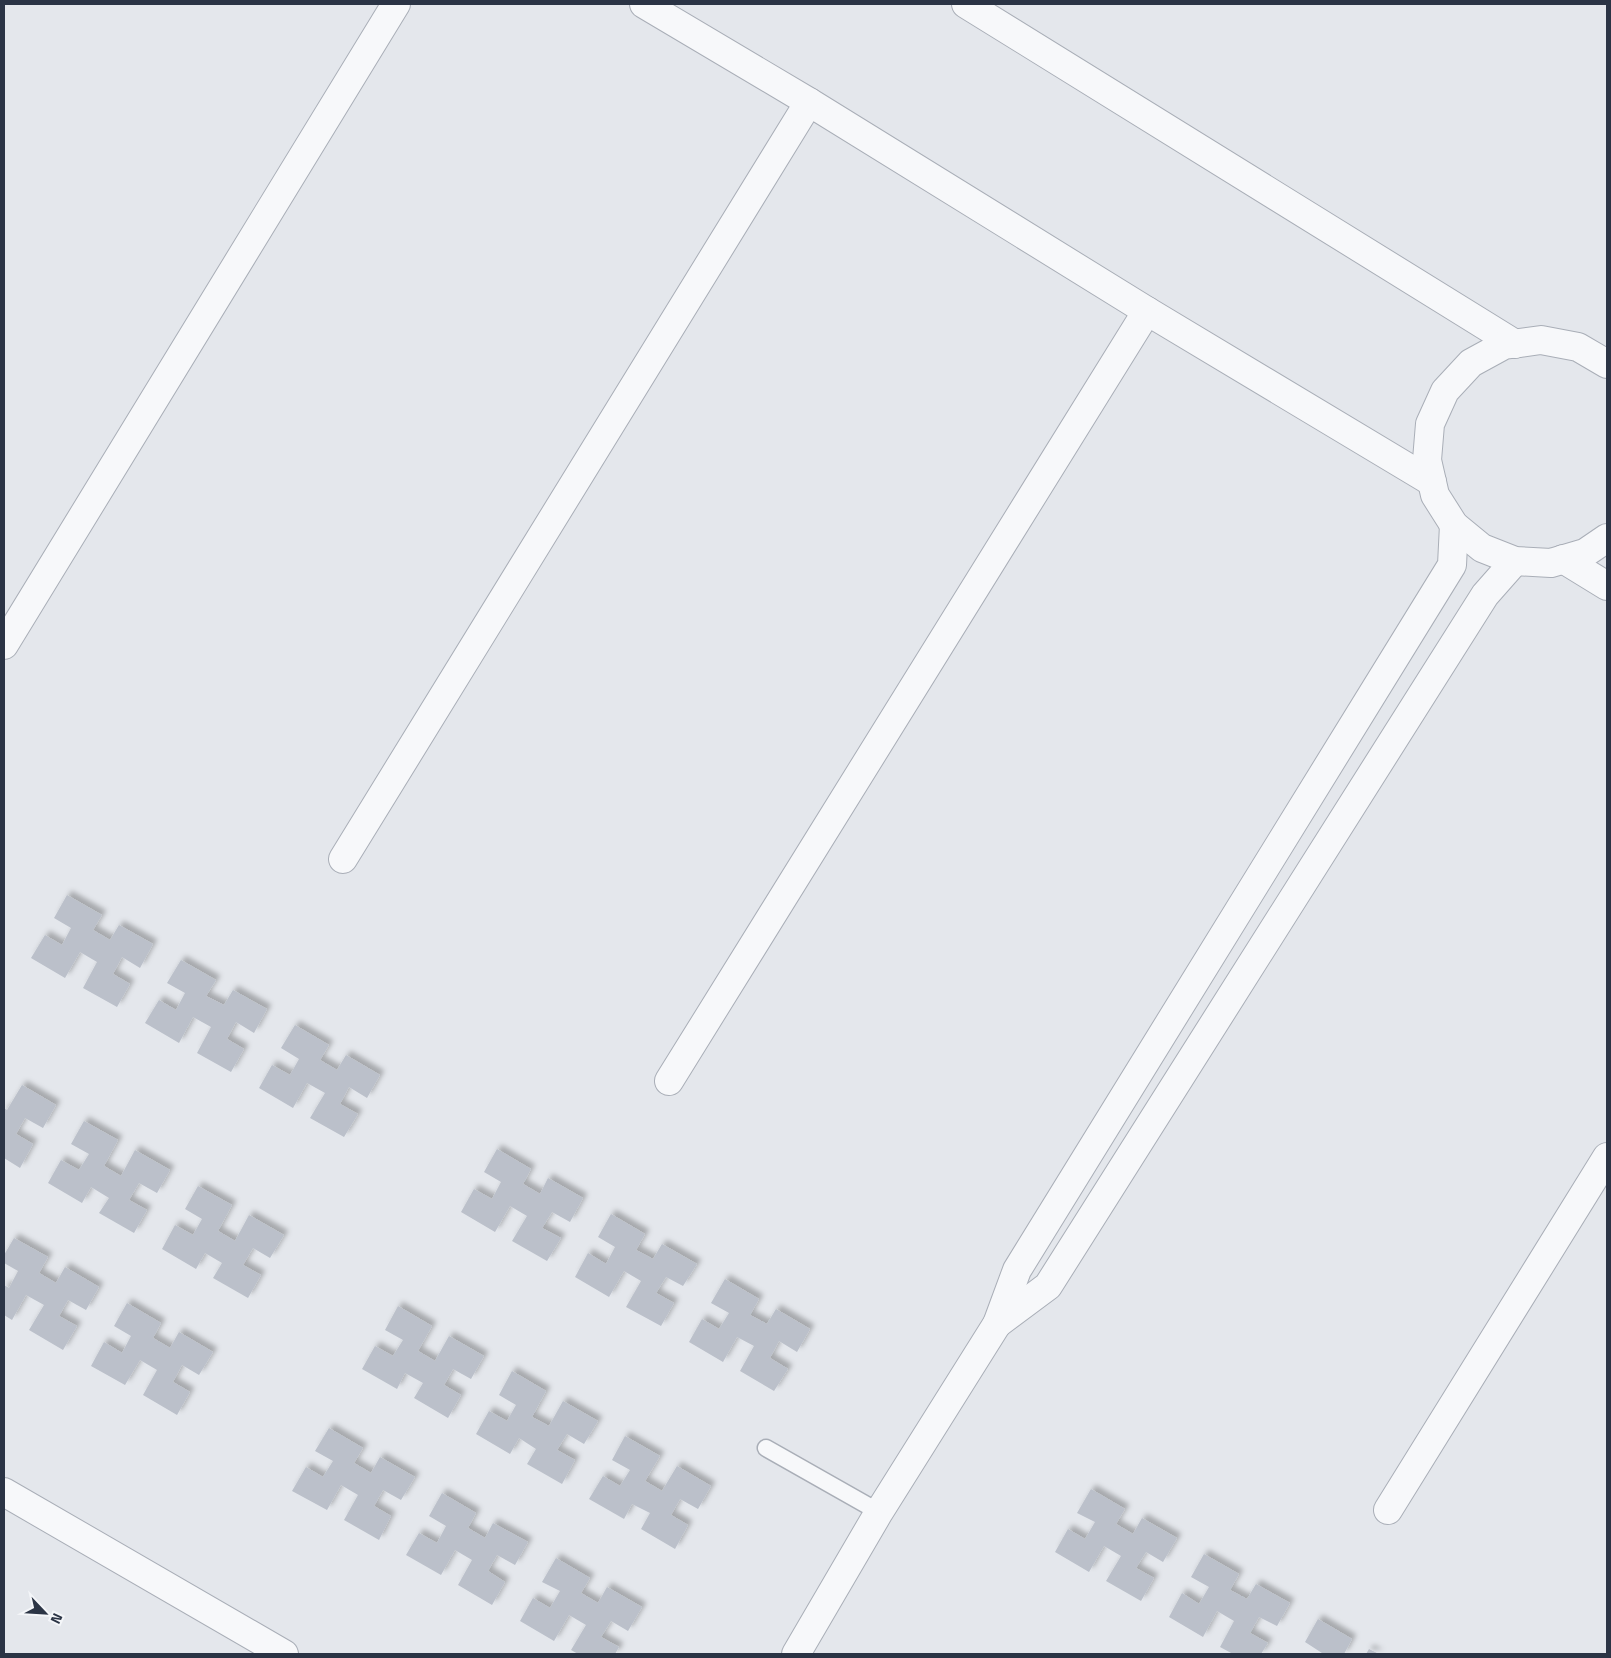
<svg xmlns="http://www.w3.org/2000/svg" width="1611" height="1658" font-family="'Titillium Web',sans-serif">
<defs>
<filter id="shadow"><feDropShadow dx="4.5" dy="-4.5" stdDeviation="2.5" flood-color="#0004"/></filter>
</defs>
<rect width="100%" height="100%" fill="#e4e7ec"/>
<!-- building -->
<g fill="#bbc0ca" filter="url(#shadow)">
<path d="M67,895L102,915L93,930L110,940L119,925L153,944L140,968L122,957L113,974L130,984L117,1007L83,988L97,962L80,952L65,978L31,958L45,935L62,945L71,928L54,918Z"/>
<path d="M181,960L216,980L206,996L224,1005L233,990L267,1009L254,1033L236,1022L227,1039L244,1049L231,1072L197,1053L211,1027L193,1017L179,1043L145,1023L159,1000L176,1010L185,993L167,983Z"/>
<path d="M295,1025L329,1045L320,1060L337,1070L346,1055L380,1075L367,1098L349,1087L340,1104L358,1114L344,1137L310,1118L325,1093L307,1083L293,1108L259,1088L272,1065L290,1075L299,1059L281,1048Z"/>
<path d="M22,1085L56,1105L43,1128L25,1118L16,1134L33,1144L20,1168L4,1158V1108L7,1110Z"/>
<path d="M84,1121L118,1140L104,1166L121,1176L135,1150L170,1170L157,1193L139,1183L129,1200L147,1210L134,1233L99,1213L109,1198L91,1187L82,1203L48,1183L61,1160L79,1170L89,1154L71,1144Z"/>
<path d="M497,1149L531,1169L523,1184L540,1194L548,1178L583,1198L570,1222L552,1212L542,1228L561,1238L547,1261L512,1241L527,1216L510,1206L495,1232L461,1212L474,1189L492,1199L501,1182L484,1172Z"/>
<path d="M198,1186L232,1205L218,1231L235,1241L249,1215L284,1235L270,1258L253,1248L243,1265L261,1275L248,1298L213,1278L222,1263L205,1253L196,1269L162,1249L175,1225L193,1235L202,1219L185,1209Z"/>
<path d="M611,1214L645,1234L636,1250L653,1259L662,1244L697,1264L683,1286L666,1277L656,1293L674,1303L661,1326L626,1307L641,1281L624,1271L609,1297L575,1277L588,1253L606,1264L615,1247L598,1237Z"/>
<path d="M14,1238L48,1257L39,1273L56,1283L65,1267L99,1287L86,1310L68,1300L59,1316L77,1326L63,1350L29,1330L44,1305L26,1295L12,1320L4,1315V1285L9,1288L18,1271L4,1263V1255Z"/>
<path d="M725,1279L759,1299L750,1315L767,1324L776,1309L810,1329L797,1352L779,1341L770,1358L788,1369L774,1391L740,1371L754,1346L737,1337L723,1362L689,1342L702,1319L719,1329L729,1313L711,1303Z"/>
<path d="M127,1303L161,1323L153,1338L170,1348L179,1332L213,1352L199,1375L182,1365L173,1382L190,1392L177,1415L143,1395L157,1370L140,1360L125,1385L91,1366L104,1342L122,1353L131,1336L114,1326Z"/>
<path d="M398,1306L432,1326L418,1351L435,1361L449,1336L484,1356L471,1379L453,1369L444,1385L461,1395L448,1418L414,1398L423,1383L405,1373L397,1389L362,1369L375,1346L393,1356L403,1340L385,1330Z"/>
<path d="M512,1371L546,1391L532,1417L549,1426L563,1401L598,1421L584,1444L567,1434L557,1450L575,1460L562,1484L527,1464L536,1449L519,1438L510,1454L476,1434L489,1411L507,1421L516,1405L499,1395Z"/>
<path d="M329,1428L363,1448L354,1463L371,1473L380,1457L415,1477L401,1500L383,1490L374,1506L391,1516L379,1540L344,1520L358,1495L341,1485L327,1510L292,1491L306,1467L323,1477L333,1461L315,1451Z"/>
<path d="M625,1436L660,1456L645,1481L662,1491L677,1466L711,1486L698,1509L680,1499L671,1515L688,1525L675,1549L641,1529L650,1513L632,1504L624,1519L589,1499L603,1476L620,1486L630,1470L612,1460Z"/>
<path d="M1091,1489L1125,1509L1116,1524L1133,1534L1142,1518L1177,1538L1163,1562L1146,1552L1136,1568L1154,1578L1141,1601L1106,1581L1121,1556L1104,1546L1089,1572L1055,1552L1068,1529L1085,1539L1095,1522L1077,1513Z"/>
<path d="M442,1493L476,1513L468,1528L485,1538L493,1523L528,1542L515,1565L497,1555L488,1571L505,1582L492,1605L458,1585L472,1560L455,1550L441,1575L406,1555L419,1533L437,1543L446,1526L429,1516Z"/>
<path d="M1204,1554L1239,1574L1230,1590L1247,1599L1256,1584L1290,1603L1277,1626L1259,1617L1250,1633L1268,1643L1261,1654H1233L1220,1647L1234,1621L1217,1611L1203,1637L1169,1617L1182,1593L1199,1604L1209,1587L1191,1577Z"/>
<path d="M556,1558L590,1578L581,1593L598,1603L607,1587L642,1607L628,1631L611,1621L601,1637L619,1647L615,1654H578L571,1650L586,1625L569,1615L554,1641L520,1621L533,1598L550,1608L560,1591L542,1582Z"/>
<path d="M1318,1619L1352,1639L1344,1654H1321L1322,1653L1305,1642Z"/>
<path d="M1369,1649L1379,1654H1366Z"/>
</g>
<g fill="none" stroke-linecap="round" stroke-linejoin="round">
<defs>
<path id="lane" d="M766,1448L879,1512"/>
<g id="street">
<path d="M644,4L809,102L1147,311L1432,482"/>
<path d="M966,4L1515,344"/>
<path d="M1607,364L1578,347L1541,340L1504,345L1471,363L1445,391L1430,424L1427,460L1435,495L1454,525L1482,548L1515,561L1551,563L1585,553L1607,538"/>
<path d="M1563,559L1607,586"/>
<path d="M4,645L396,4"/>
<path d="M343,859L809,102"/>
<path d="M669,1081L1147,311"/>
<path d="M997,1324L1048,1286L1485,595L1515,561"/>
<path d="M4,1492L284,1654"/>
<path d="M1388,1510L1607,1157"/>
<path d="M796,1654L879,1512L997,1324L1017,1270L1452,565L1454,525"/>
</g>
</defs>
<!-- lane casing -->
<use href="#lane" stroke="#a9aeb7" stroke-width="19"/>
<!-- street casing -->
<use href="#street" stroke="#a9aeb7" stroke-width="30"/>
<!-- lane -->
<use href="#lane" stroke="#f7f8fa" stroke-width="16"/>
<!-- street -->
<use href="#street" stroke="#f7f8fa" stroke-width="28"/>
</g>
<!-- border -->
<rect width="1611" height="1658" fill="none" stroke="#2b3445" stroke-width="10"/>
<!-- north arrow -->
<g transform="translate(45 1613) rotate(115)" stroke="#f4f6f9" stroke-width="4" paint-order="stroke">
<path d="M0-4L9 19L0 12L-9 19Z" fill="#2b3445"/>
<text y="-8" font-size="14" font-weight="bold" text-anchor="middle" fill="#2b3445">N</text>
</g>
</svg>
